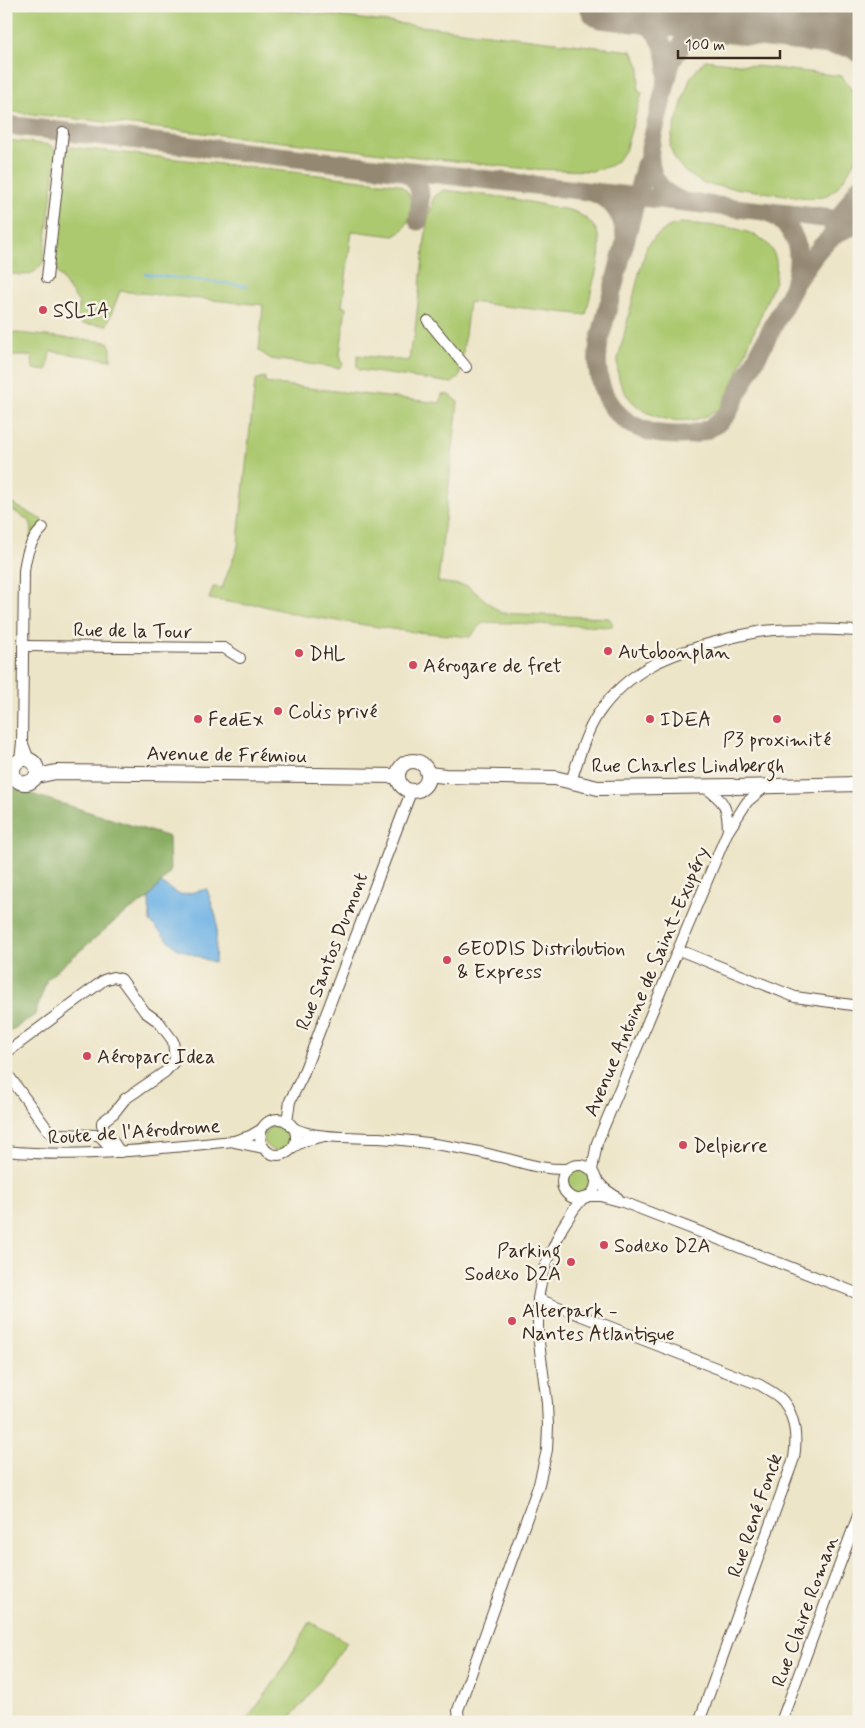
<svg xmlns="http://www.w3.org/2000/svg" width="865" height="1728" font-family="Mynerve,sans-serif">
<rect width="100%" height="100%" fill="#f7f3e8"/>
<filter id="ink" filterUnits="userSpaceOnUse"><feTurbulence type="fractalNoise" baseFrequency=".02" numOctaves="2"/><feDisplacementMap in="SourceGraphic" scale="10" xChannelSelector="R" yChannelSelector="G"/><feConvolveMatrix kernelMatrix="1 2 1 2 8 2 1 2 1" color-interpolation-filters="sRGB"/></filter>
<filter id="wash" filterUnits="userSpaceOnUse"><feTurbulence type="fractalNoise" baseFrequency=".0096" numOctaves="4" result="noise"/><feDisplacementMap in="SourceGraphic" scale="20" xChannelSelector="R" yChannelSelector="G"/><feGaussianBlur stdDeviation="1.12" result="paint"/><feColorMatrix in="noise" values="0 0 0 0 0 0 0 0 0 0 0 0 0 0 0 0 0 1.4 0 .05"/><feComposite in="paint" operator="in"/></filter>
<g filter="url(#wash)">
<rect width="100%" height="100%" fill="#ede5c8"/>
<!-- green -->
<g fill="#acc970" stroke="#747a47">
<path d="M6,6H251L632,51L640,68L638,91L642,93L625,151L618,160L610,166L592,171L529,169L490,165L6,111Z"/>
<path d="M705,60L842,76L859,100V154L845,177L836,189L824,197L808,198L704,184L685,172L676,161L670,147L672,135L690,78Z"/>
<path d="M6,140L49,145L53,147L57,152L43,262C32,279 24,275 6,273Z"/>
<path d="M70,147L398,184C401,186 403,187 405,189C417,201 410,230 394,236L352,231L342,307H346L340,354L343,365L339,368L271,359L259,351L263,305L120,291L107,325L82,324L78,316L79,303L54,267L64,153Z"/>
<path d="M444,190L510,198L573,211C603,225 603,243 596,272C592,287 589,301 586,315L469,302L460,376L452,383L359,370L357,367V355L409,361L411,344L414,339L427,222L434,196Z"/>
<path d="M681,223C709,226 762,224 774,254C778,262 776,273 775,281L724,405C716,411 707,417 697,419C665,426 624,410 618,374C617,369 618,364 618,359L640,270L647,246L655,237L668,227Z"/>
<path d="M6,332L108,342L111,348V360L50,351L47,371L33,369L32,356H6Z"/>
<path d="M265,377V383L440,403L442,394L449,395L458,402L438,582L468,586L501,613L609,618L613,624L611,627L483,622L470,637L405,631L299,615L256,604L247,605L209,599L213,587L222,588L238,546L239,530L255,383L257,379Z"/>
<path d="M6,500L42,520L40,526L30,537L32,529L30,521L6,506Z"/>
<circle cx="277" cy="1138" r="13"/>
<circle cx="579" cy="1182" r="12"/>
<path d="M310,1622L347,1642L304,1702L285,1722H244C270,1692 290,1657 310,1622Z"/>
</g>
<!-- forest -->
<path fill="#89ad62" stroke="#626c40" d="M6,786L169,837L170,872L149,898L121,916L47,979L35,1015L6,1034Z"/>
<!-- water -->
<path fill="#6fb3e5" stroke="#556e82" d="M161,883L180,895L207,889L217,920L215,963L176,948L150,922L149,898Z"/>
<g fill="none" stroke-linecap="round" stroke-linejoin="round">
<!-- stream -->
<path stroke="#6fb3e5" stroke-width="2" d="M145,274L247,286"/>
<!-- taxiway -->
<g stroke="#948873" stroke-width="19">
<path d="M610,7C645,17 669,34 667,73"/>
<path d="M810,30C828,35 844,41 859,54"/>
<path d="M6,125L859,222"/>
<path d="M645,165L599,342C590,398 623,437 680,435C699,435 715,428 727,414L793,288C803,255 800,229 768,212"/>
<path d="M401,170C425,181 421,198 418,221"/>
<path d="M594,193C614,201 625,218 625,239"/>
<path d="M680,200C657,191 648,171 650,148L671,63L678,50L686,40L708,26L727,22H744"/>
<path d="M833,228L859,187"/>
<path d="M797,280C813,256 828,230 859,225"/>
</g>
<!-- runway -->
<path stroke="#948873" stroke-width="46" d="M603,6L859,35"/>
</g>
</g>
<g filter="url(#ink)">
<g fill="none" stroke-linecap="round" stroke-linejoin="round">
<defs>
<g id="minor">
<path d="M47,278L63,132"/>
<path d="M428,321L466,367"/>
<path d="M23,646L224,648L240,658"/>
<path d="M23,744L29,760"/>
<path d="M20,760L22,743L24,571C26,554 30,541 43,528"/>
<path d="M571,781C579,758 585,734 598,714C629,669 669,654 719,641C737,636 756,631 775,630C803,628 831,630 859,631"/>
<path d="M704,787C724,800 728,807 728,831"/>
<path d="M679,950L795,997L859,1006"/>
<path d="M6,1053L104,980L113,977L121,979L145,1012L159,1022L173,1041L175,1059L173,1063L165,1072L125,1099L114,1113L102,1122V1125L120,1152"/>
<path d="M6,1072L51,1134L99,1135L108,1145"/>
<circle cx="278" cy="1137" r="18"/>
<path d="M287,1122L290,1101L302,1077L411,792"/>
<path d="M292,1127C310,1139 356,1137 379,1138C419,1141 461,1147 500,1157C525,1163 541,1170 568,1169"/>
<path d="M235,1142L264,1148"/>
<path d="M293,1147L304,1141L321,1137"/>
<path d="M6,1151C83,1159 158,1148 234,1141L250,1136L262,1129"/>
<circle cx="579" cy="1182" r="17"/>
<path d="M592,1170L597,1143L727,833L747,802L766,786"/>
<path d="M595,1178L605,1189L618,1198"/>
<path d="M589,1196H600L623,1202L859,1294"/>
<path d="M538,1299L760,1385C768,1390 777,1394 783,1401C796,1417 797,1440 794,1458L699,1722"/>
<path d="M459,1720L458,1710L539,1484L547,1450L548,1426L547,1403L538,1335V1299L543,1271L562,1228L574,1209L583,1198"/>
<path d="M781,1722L859,1513"/>
</g>
<g id="major">
<circle cx="25" cy="771" r="12"/>
<circle cx="413" cy="776" r="15"/>
<path d="M429,774L445,776L555,778L598,788L732,786"/>
<path d="M37,776L56,772L398,776"/>
<path d="M735,787L859,784"/>
</g>
</defs>
<!-- minor casing -->
<use href="#minor" stroke="#564638" stroke-width="12"/>
<!-- major casing -->
<use href="#major" stroke="#564638" stroke-width="16"/>
<!-- minor -->
<use href="#minor" stroke="#fff" stroke-width="10"/>
<!-- major -->
<use href="#major" stroke="#fff" stroke-width="14"/>
</g>
</g>
<!-- markers -->
<g fill="#d1495b" stroke="#f7f3e8" stroke-width="2">
<circle cx="43" cy="310" r="5"/>
<circle cx="608" cy="651" r="5"/>
<circle cx="299" cy="653" r="5"/>
<circle cx="413" cy="665" r="5"/>
<circle cx="278" cy="711" r="5"/>
<circle cx="198" cy="719" r="5"/>
<circle cx="650" cy="719" r="5"/>
<circle cx="777" cy="719" r="5"/>
<circle cx="447" cy="960" r="5"/>
<circle cx="87" cy="1056" r="5"/>
<circle cx="683" cy="1145" r="5"/>
<circle cx="604" cy="1245" r="5"/>
<circle cx="571" cy="1262" r="5"/>
<circle cx="512" cy="1321" r="5"/>
</g>
<g text-anchor="middle" stroke-width="5" stroke-linejoin="round" paint-order="stroke">
<!-- poi labels -->
<g font-size="20" fill="#3b2a1e" stroke="#f7f3e8" text-anchor="start">
<text x="53" y="317">SSLIA</text>
<text x="618" y="658">Autobonplan</text>
<text x="309" y="660">DHL</text>
<text x="423" y="672">Aérogare de fret</text>
<text x="288" y="718">Colis privé</text>
<text x="208" y="726">FedEx</text>
<text x="660" y="726">IDEA</text>
<text x="777" y="746" text-anchor="middle">P3 proximité</text>
<text x="457" y="955">GEODIS Distribution<tspan x="457" dy="23">&amp; Express</tspan></text>
<text x="97" y="1063">Aéroparc Idea</text>
<text x="693" y="1152">Delpierre</text>
<text x="614" y="1252">Sodexo D2A</text>
<text x="561" y="1257" text-anchor="end">Parking<tspan x="561" dy="23">Sodexo D2A</tspan></text>
<text x="522" y="1317">Alterpark -<tspan x="522" dy="23">Nantes Atlantique</tspan></text>
</g>
<!-- street labels -->
<g font-size="20" fill="#3b2a1e" stroke="#f7f3e8">
<text transform="translate(133 630) rotate(1)" y="7">Rue de la Tour</text>
<text transform="translate(227 754) rotate(1)" y="7">Avenue de Frémiou</text>
<text x="688" y="772">Rue Charles Lindbergh</text>
<text transform="translate(331 951) rotate(-69)" y="7">Rue Santos Dumont</text>
<text transform="translate(646 981) rotate(-67)" y="7">Avenue Antoine de Saint-Exupéry</text>
<text transform="translate(134 1131) rotate(-4)" y="7">Route de l'Aérodrome</text>
<text transform="translate(754 1515) rotate(-71)" y="7">Rue René Fonck</text>
<text transform="translate(804 1611) rotate(-70)" y="7">Rue Claire Roman</text>
</g>
</g>
<!-- margin -->
<rect width="865" height="1728" fill="none" stroke="#f7f3e8" stroke-width="25"/>
<!-- scale -->
<path d="M678 50v8h102v-8" fill="none" stroke="#3b2a1e" stroke-width="2.5"/>
<text x="685" y="50" font-size="15" fill="#3b2a1e" stroke="#f7f3e8" stroke-width="4" paint-order="stroke">100 m</text>
</svg>
